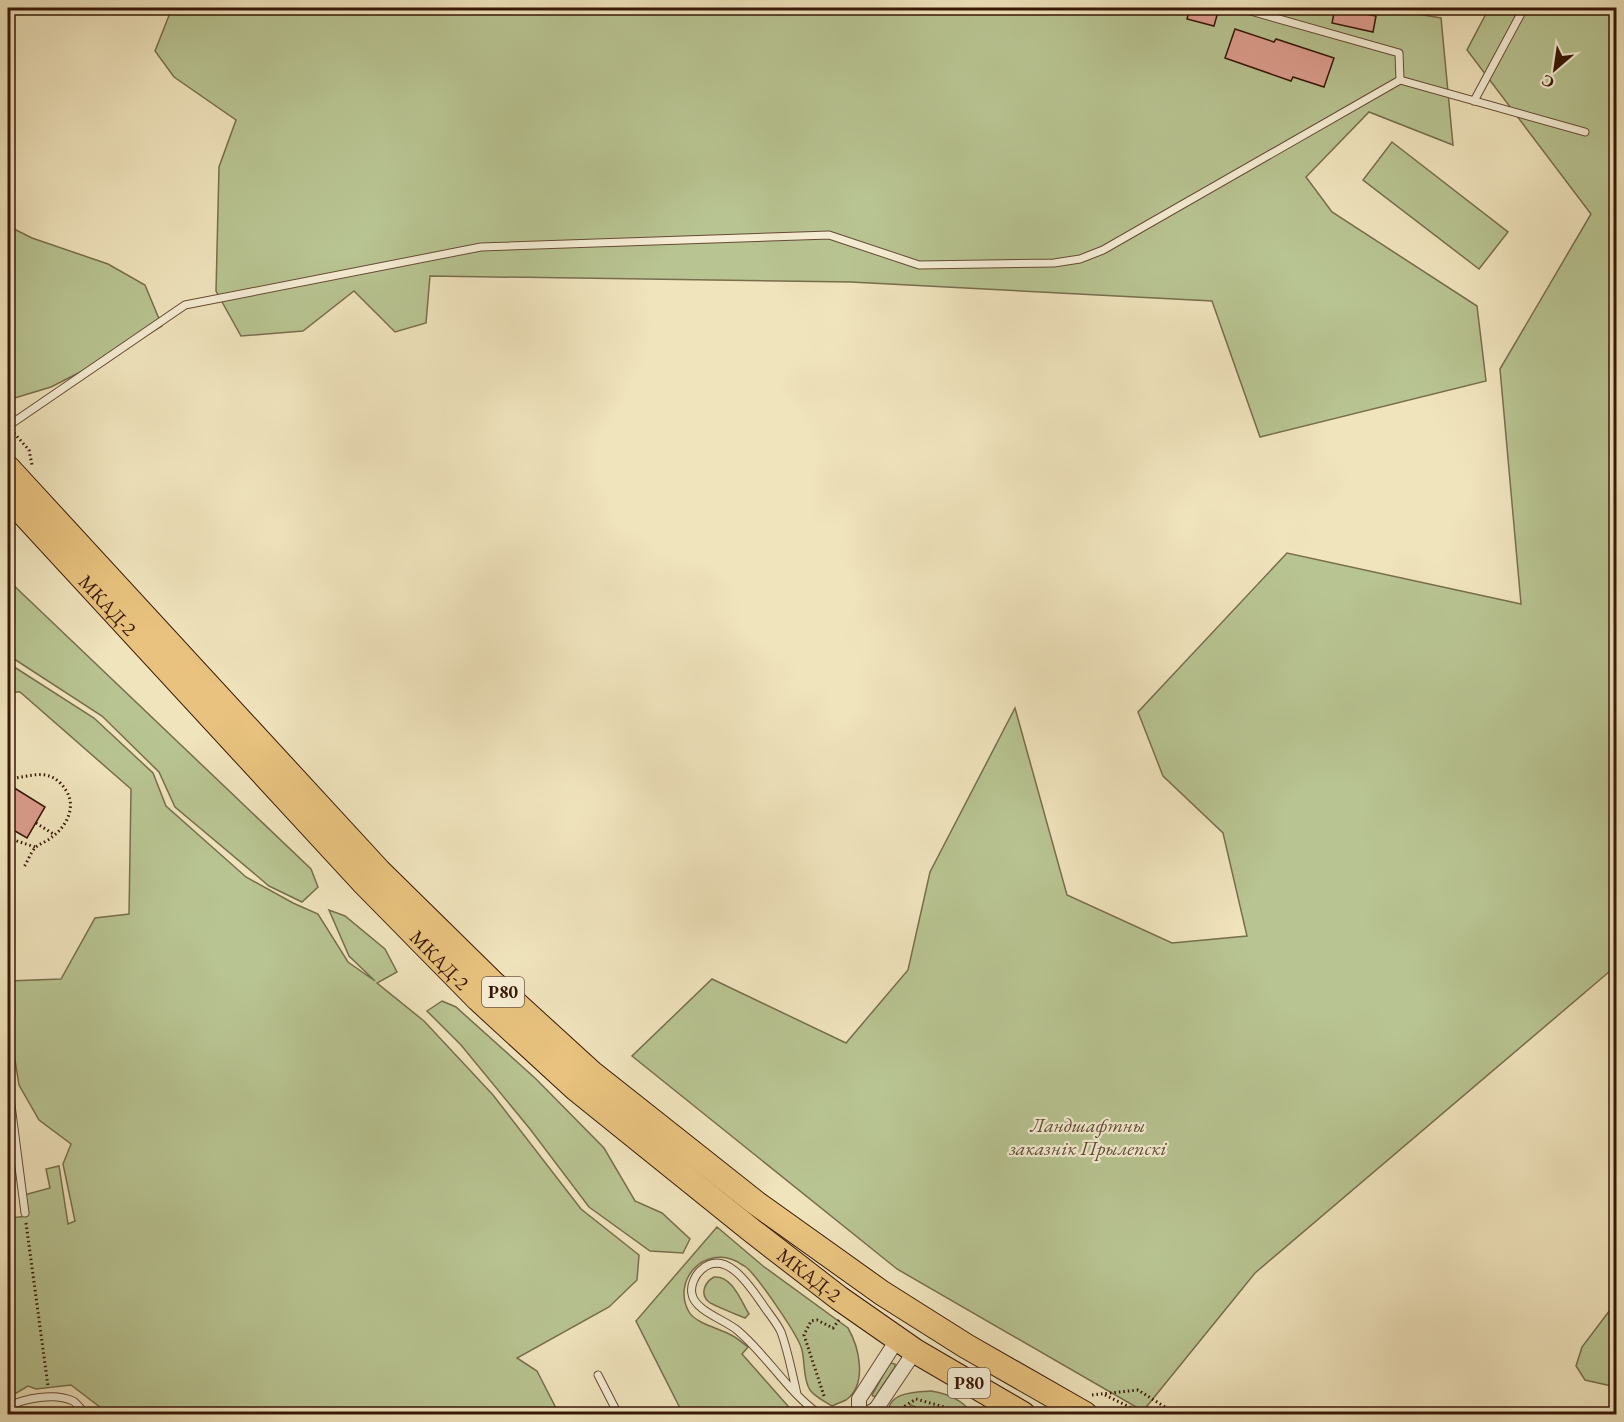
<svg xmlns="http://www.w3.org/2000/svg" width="1624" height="1422" font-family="'EB Garamond',serif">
<rect width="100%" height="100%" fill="#f0e4bd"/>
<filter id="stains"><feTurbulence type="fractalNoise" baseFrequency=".00333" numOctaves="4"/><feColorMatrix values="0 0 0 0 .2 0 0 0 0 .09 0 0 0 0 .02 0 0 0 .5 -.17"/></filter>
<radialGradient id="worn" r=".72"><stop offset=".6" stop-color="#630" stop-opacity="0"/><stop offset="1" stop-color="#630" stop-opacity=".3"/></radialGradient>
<!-- green -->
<g fill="#b8c492" stroke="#786e4c" stroke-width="1.5">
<path d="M172,8H1382L1441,18L1453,145L1369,112L1306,177L1332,212L1477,306L1486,381L1260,437L1212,301L851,282L430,276L426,323L395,332L354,291L303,331L241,336L216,291L219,167L236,120L174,77L155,51Z"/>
<path d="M1489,8H1616V966L1255,1273L1143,1411L897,1269L632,1056L712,979L846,1043L908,970L930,872L1015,708L1067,895L1172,943L1247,936L1223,833L1163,776L1138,712L1287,553L1521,604L1500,369L1591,214L1467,50Z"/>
<path d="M1392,142L1508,232L1479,269L1363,180Z"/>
<path d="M8,226L32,238L108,264L145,285L162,326L108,358L51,387L8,400Z"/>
<path d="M8,580L311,869L318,887L302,902L269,886L175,807L159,772L102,716L8,655Z"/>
<path d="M8,663L94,718L153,773L166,806L246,877L293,903L318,914L348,962L375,981L349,956L329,910L345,916L385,949L397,972L377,983L424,1021L493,1095L581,1209L639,1255L637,1280L609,1307L517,1358L537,1371L559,1414H109L71,1385L36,1389L28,1386L8,1398V1197L11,1218L27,1216L24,1195L50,1188L46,1169L59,1166L68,1224L75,1221L63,1164L71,1144L39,1120L19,1085L8,1016V981L61,979L95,918L129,914L131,789L20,692H8Z"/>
<path d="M442,1001L456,1007L536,1079L604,1148L635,1201L662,1213L690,1239L683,1253L650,1251L589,1207L530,1129L461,1045L427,1011Z"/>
<path d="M717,1227L763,1266L848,1328C859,1347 868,1384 846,1400C842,1402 836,1404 832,1406C824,1401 815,1397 810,1390C803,1380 805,1362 802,1350C799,1336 757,1276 746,1267C743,1265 740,1264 738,1262C705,1244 671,1280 689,1312C696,1324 722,1329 733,1336C738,1339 743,1343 748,1347L742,1354L795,1414H683L636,1321Z"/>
<path d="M714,1277C732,1275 741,1301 749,1314L745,1318C738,1315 712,1305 709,1302C699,1294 705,1282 714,1277Z"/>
<path d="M1616,1302V1387L1585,1380L1576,1366L1582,1347Z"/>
<path d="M890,1363L895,1364V1367L875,1397L873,1396L872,1395Z"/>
<path d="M931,1391C949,1394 962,1400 973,1414H930L911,1405L905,1414H888C888,1392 914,1392 931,1391Z"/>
</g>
<!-- building -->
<g fill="#dc9d8d" stroke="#381707" stroke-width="1.5">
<path d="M1190,8H1219L1214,26L1187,19Z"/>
<path d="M1335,8L1376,16L1373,32L1332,23Z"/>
<path d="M1235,29L1274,42L1276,39L1334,58L1324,87L1293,77L1291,81L1225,58Z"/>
<path d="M8,784L45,807L27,838L8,827Z"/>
</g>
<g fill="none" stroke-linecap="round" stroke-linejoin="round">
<defs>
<g id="service">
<path d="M1240,8L1399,53L1400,80"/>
<path d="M1474,101L1524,8"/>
<path d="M8,426L185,305L481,247L829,235L919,265L1054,263L1080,259L1103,250L1400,80L1585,132"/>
<path d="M8,1082L25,1213"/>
<path d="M598,1375L618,1414"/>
<path d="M797,1394C792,1373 788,1351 781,1332C777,1323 769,1314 763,1305C751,1288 726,1247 701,1270C695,1275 690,1286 692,1294C694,1310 725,1320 737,1330C767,1355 787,1391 819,1414"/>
<path d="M8,1406C25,1399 54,1392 73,1401C77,1403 82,1411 86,1414"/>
</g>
<g id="minor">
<path d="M859,1414V1399L897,1340"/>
<path d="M867,1414L876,1409L915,1351"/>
</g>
<g id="trunk">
<path d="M8,468L379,871L492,982L593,1074L756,1203L882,1293L966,1346L1085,1414"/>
<path id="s1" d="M8,497L364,883L478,999L576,1089L751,1230L839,1298L915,1351L1023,1414"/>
</g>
</defs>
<!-- service casing -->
<use href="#service" stroke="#664a34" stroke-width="9"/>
<!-- minor casing -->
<use href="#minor" stroke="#664a34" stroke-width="16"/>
<!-- trunk casing -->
<use href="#trunk" stroke="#381707" stroke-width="26"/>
<!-- path -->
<g stroke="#381707" stroke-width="3" stroke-dasharray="1.5 3" stroke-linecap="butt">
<path d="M14,433L29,450L32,465"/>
<path d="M8,779C31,777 51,765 67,792C76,808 66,827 52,837C48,841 41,843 36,847C31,851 28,861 24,867"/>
<path d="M36,823L55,835"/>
<path d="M8,838L35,847"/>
<path d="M26,1223L48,1386"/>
<path d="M1092,1395L1138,1390L1176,1414"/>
<path d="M1105,1395L1144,1414"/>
<path d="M824,1396L804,1335L811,1321L817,1320L833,1328L839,1320"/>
<path d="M900,1414L905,1406L916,1399L969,1414"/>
</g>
<!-- service -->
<use href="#service" stroke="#f5edd4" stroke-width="7"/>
<!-- minor -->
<use href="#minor" stroke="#f5edd4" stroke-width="14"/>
<!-- trunk -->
<use href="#trunk" stroke="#e8c27e" stroke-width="24"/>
</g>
<g text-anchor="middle" stroke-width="4.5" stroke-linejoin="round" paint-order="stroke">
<!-- shield labels -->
<g fill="#f5edd4" stroke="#715744" stroke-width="1.5">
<rect x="482" y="977" width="42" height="30" rx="4.5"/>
<rect x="948" y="1368" width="42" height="30" rx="4.5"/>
</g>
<g font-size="18" font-weight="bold" fill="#381707">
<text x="503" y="998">Р80</text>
<text x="969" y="1389">Р80</text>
</g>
<!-- street labels -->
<g font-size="20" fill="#381707" stroke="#f5edd4">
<text dy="7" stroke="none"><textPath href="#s1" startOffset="147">МКАД-2</textPath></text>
<text dy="7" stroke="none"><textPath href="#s1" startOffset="633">МКАД-2</textPath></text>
<text dy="7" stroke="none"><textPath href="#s1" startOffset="1119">МКАД-2</textPath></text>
</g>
<!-- park labels -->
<g font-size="20" font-style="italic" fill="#5e4b31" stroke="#f5edd4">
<text x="1088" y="1132">Ландшафтны<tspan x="1088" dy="23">заказнік Прылепскі</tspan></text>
</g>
</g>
<!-- margin -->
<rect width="1624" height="1422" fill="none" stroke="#f0e4bd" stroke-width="30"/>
<rect x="9" y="9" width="1606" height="1404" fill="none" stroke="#381707" stroke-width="3"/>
<rect x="15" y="15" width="1594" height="1392" fill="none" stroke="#381707" stroke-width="1.5"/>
<!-- north arrow -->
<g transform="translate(1555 69) rotate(209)" stroke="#f5edd4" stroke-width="4.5" paint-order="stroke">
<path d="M0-4.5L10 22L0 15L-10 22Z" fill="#381707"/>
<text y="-9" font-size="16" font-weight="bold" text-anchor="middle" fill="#381707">С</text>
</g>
<rect width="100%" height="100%" filter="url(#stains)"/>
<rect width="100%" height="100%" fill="url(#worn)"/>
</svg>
